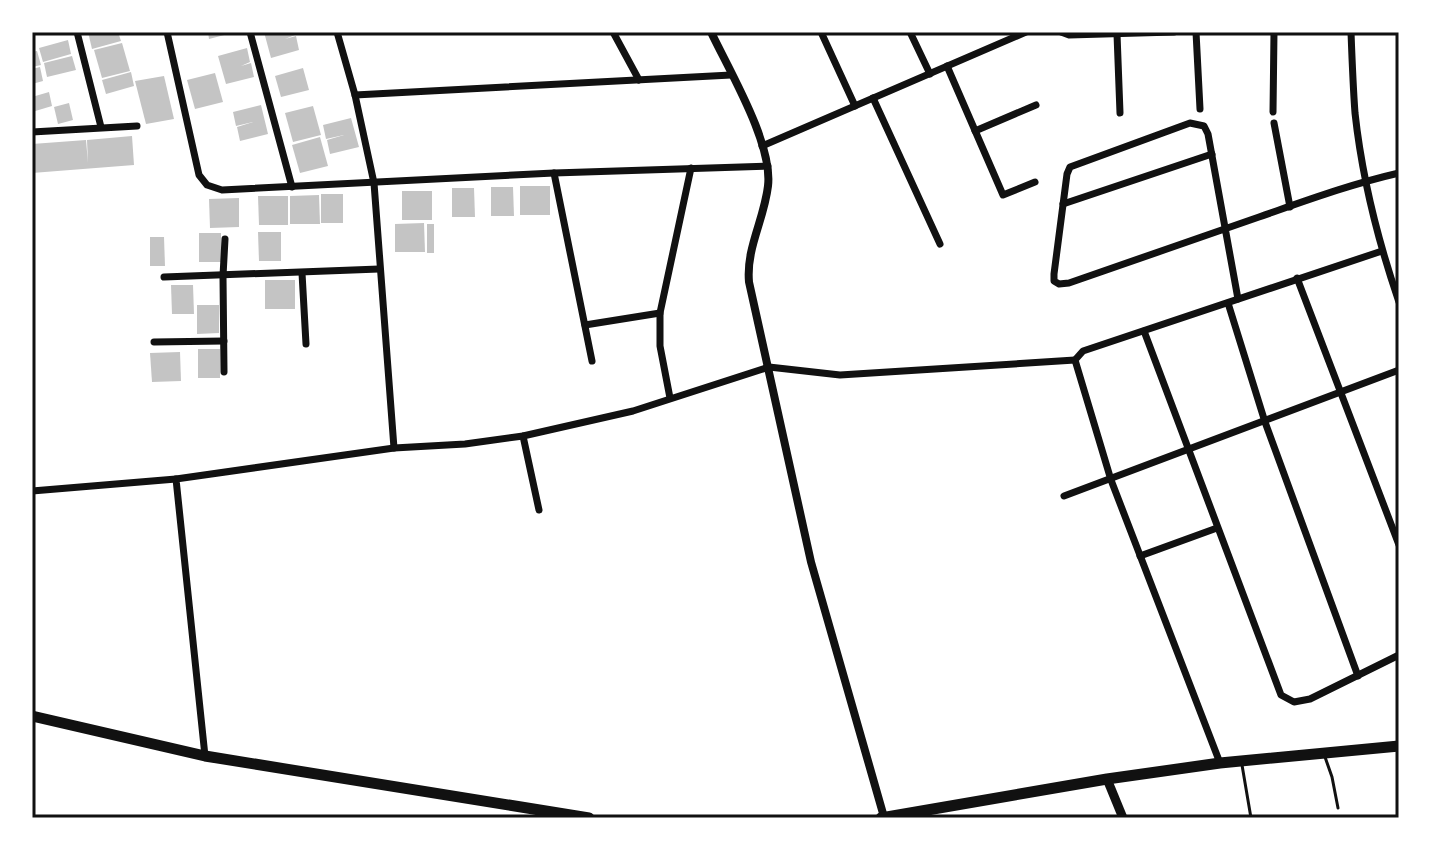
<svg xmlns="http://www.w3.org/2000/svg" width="1431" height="850" font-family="'Times New Roman',serif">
<rect width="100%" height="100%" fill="#fff"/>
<!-- building -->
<g fill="#c4c4c4">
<path d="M88,32H118L121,41L92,49Z"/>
<path d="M208,32H232V33L209,39Z"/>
<path d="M264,32H294L295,35L285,39L296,36L299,50L271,58Z"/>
<path d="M68,40L71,54L43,62L39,48Z"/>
<path d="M122,43L130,71L102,78L94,50Z"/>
<path d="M247,48L250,62L241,66L251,63L254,77L226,84L218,56Z"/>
<path d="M37,51L41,65L32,67V52Z"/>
<path d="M72,56L76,70L47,77L44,63Z"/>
<path d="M40,67L43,81L32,84V69Z"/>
<path d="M303,68L309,90L281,97L275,76Z"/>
<path d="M131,72L134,86L106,94L102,80Z"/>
<path d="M215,73L223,102L195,109L187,80Z"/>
<path d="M164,76L174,119L146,124L135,81Z"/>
<path d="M49,92L52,106L32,112V97Z"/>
<path d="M69,103L73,120L58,124L54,107Z"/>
<path d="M261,105L268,134L240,141L237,127L253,122L236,126L233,112Z"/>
<path d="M313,106L321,135L293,142L285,113Z"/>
<path d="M351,118L359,147L330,154L327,140L344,135L326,139L323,125Z"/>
<path d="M132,136L134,165L32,173V144L86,140L88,163L87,140Z"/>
<path d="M320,137L328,166L300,173L292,145Z"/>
<rect x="520" y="186" width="30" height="29"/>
<path d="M491,187H513L514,216H491Z"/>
<path d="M452,188H474L475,217H452Z"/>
<rect x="402" y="191" width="30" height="29"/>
<rect x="321" y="194" width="22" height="29"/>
<path d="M319,195L320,224H290V196Z"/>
<path d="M258,196H288V225H259Z"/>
<path d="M239,198V227L210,228L209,199Z"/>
<path d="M424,223L425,252H395V224Z"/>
<rect x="427" y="224" width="7" height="29"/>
<path d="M258,232H281V261H259Z"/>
<rect x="199" y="233" width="22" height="29"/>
<path d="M150,237H164L165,266H150Z"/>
<rect x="265" y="280" width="30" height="29"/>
<path d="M171,285H193L194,314H172Z"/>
<path d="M197,305H219V333L197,334Z"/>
<rect x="198" y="349" width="22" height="29"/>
<path d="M180,352L181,381L152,382L150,353Z"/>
</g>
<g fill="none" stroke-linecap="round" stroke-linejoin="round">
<!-- service -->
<g stroke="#111" stroke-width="3">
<path d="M1325,757L1332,777L1338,808"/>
<path d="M1242,765L1251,818"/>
</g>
<!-- minor -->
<g stroke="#111" stroke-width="7">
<path d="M77,32L101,127"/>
<path d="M167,32L199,175L207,185L222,190L554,173L768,166"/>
<path d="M250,32L292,187"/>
<path d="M337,32L355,95L374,183L394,448"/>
<path d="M613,32L639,80"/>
<path d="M821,32L855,106"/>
<path d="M910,32L930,74"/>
<path d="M1061,32L1069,35L1174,32"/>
<path d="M1196,32L1200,109"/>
<path d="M1351,32C1352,59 1353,86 1355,113C1362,177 1378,241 1399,302"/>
<path d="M1117,34L1120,113"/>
<path d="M947,66L1003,195L1035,182"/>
<path d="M355,95L731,75"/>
<path d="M873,98L940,244"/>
<path d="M1273,112L1274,32"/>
<path d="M1274,123L1290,207"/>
<path d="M975,131L1036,105"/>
<path d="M32,132L137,126"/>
<path d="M762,146L1026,32"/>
<path d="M554,173L592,361"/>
<path d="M1063,204L1212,154"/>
<path d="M302,273L306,344"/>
<path d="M164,277L379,269"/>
<path d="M1297,278L1399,545"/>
<path d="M1238,299L1208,134L1204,126L1190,123L1070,167L1067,174L1054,274V281L1059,284L1069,283C1132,261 1196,239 1259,217C1305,201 1351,184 1399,173"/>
<path d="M1228,303L1265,422L1358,676"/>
<path d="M585,325L660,313"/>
<path d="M1144,331L1281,695L1294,702L1310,699L1399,655"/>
<path d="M154,342L224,341"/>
<path d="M224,372L223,276L225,239"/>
<path d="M670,398L660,346V313L691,168"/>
<path d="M523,436L539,510"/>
<path d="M32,491L176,479"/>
<path d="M1064,496L1399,370"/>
<path d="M1140,556L1217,528"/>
<path d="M205,756L176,479L394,448L465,444L523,436L633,411L769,367L840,375L1075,360"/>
<path d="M1220,763L1111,480L1075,360L1083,351L1382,251"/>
</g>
<!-- tertiary -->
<path stroke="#111" stroke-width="8" d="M711,32C730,72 773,144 768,186C764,220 746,248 749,282L811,562L884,817"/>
<!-- secondary -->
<path stroke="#111" stroke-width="9" d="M1107,779L1123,818"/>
<!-- trunk -->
<g stroke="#111" stroke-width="11">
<path d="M32,716L205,756L589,818"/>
<path d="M881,818L1107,779L1220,763L1399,746"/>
</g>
</g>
<!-- border -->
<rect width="1431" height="850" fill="none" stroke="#ffffff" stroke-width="68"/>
<rect x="34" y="34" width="1363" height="782" fill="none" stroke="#111" stroke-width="3"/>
</svg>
